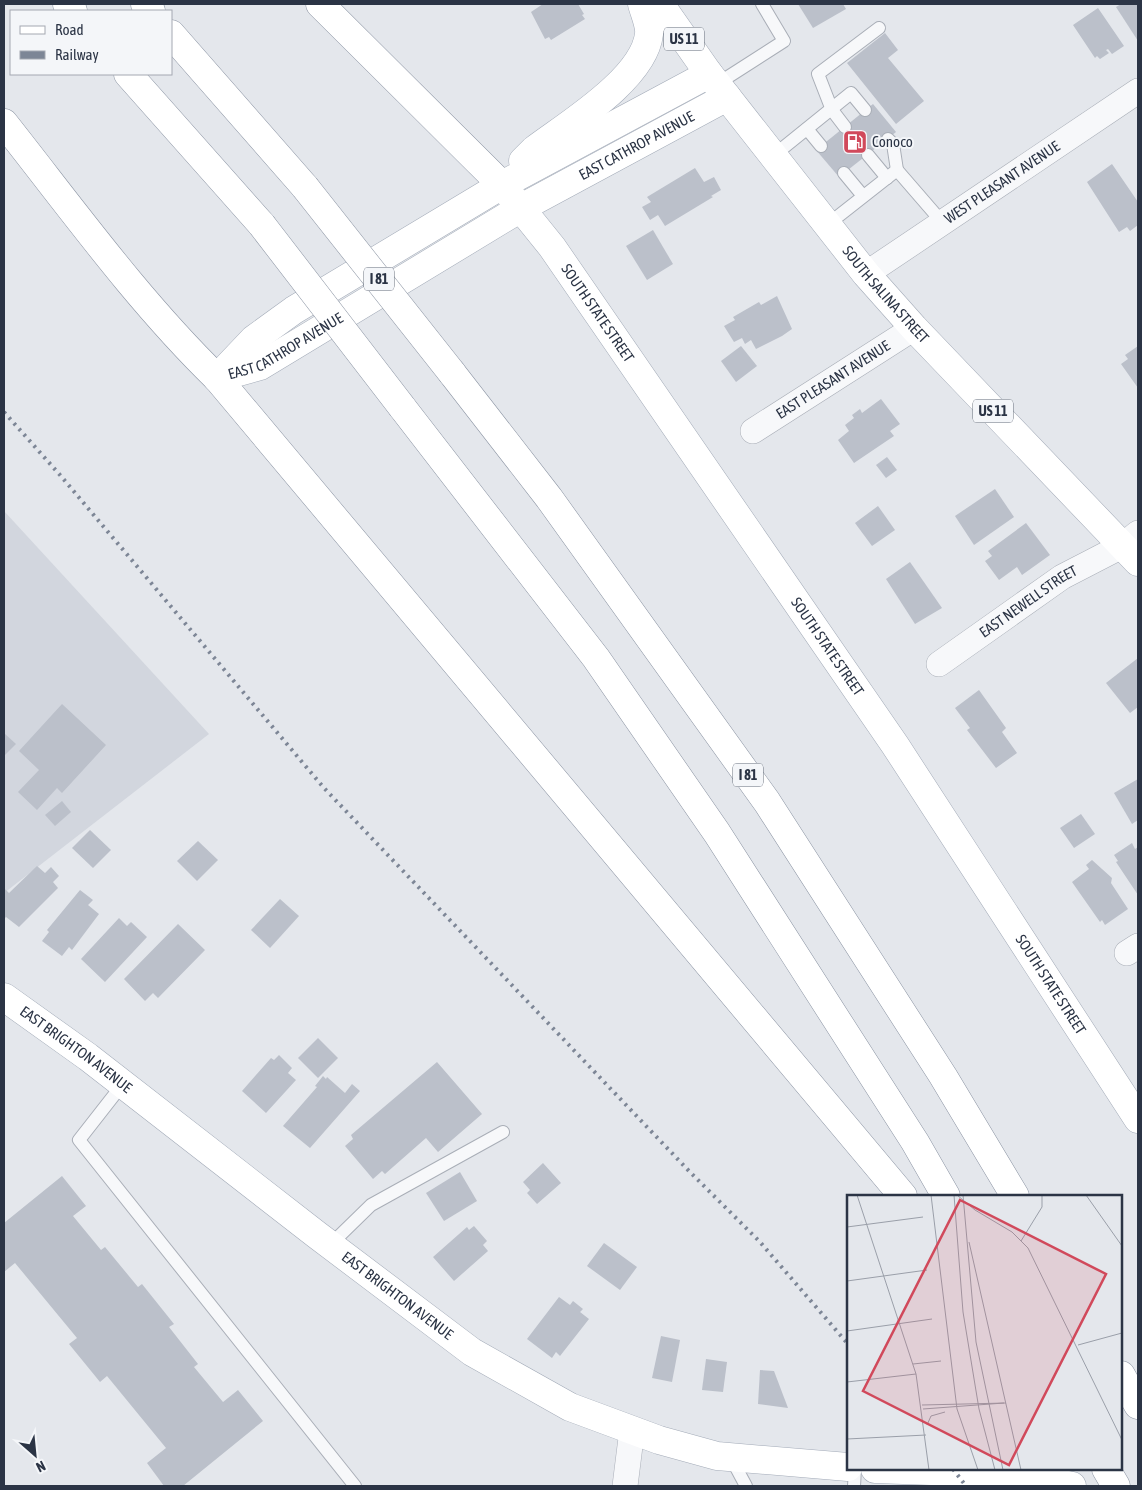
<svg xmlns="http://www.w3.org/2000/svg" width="1142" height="1490" font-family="'Asap Condensed',sans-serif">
<rect width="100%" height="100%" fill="#e4e7ec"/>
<!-- built -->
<path fill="#d2d6de" d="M4,511L209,734L4,893Z"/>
<!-- building -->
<g fill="#bbc0ca">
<path d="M543,4H578L584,14L582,15L585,19L551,40L549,37L545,39L531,12Z"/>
<path d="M798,4H843L846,9L813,28Z"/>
<path d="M1121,4H1138V41L1116,7Z"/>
<path d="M1098,8L1124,46L1112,54L1108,49L1106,50L1109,53L1100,59L1097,56L1095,58L1073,25Z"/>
<path d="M885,33L898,50L888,58L924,101L896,124L847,63Z"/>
<path d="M873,104L896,132L839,177L816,150Z"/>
<path d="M1112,164L1138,202V225L1130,231L1127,227L1119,232L1087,182Z"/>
<path d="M695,168L704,182L714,177L721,190L711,196L713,197L665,226L658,215L650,220L642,207L651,202L647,197Z"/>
<path d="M653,230L673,264L647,280L626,246Z"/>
<path d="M777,296L792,329L782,336L756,349L751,340L745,344L742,338L734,342L724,326L735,320L733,317L759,302L761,305Z"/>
<path d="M741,346L757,366L736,382L721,361Z"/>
<path d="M1138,346V388L1121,364L1128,359L1125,355Z"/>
<path d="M881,399L900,424L890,431L894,436L854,463L838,440L849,431L845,425L854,418L852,415L860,409L862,413Z"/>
<path d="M887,457L897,470L886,478L876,465Z"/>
<path d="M995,489L1014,517L974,545L955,516Z"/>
<path d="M878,506L895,530L872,546L855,523Z"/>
<path d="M1026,523L1050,555L1022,575L1017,567L999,580L985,561L992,556L988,551Z"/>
<path d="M910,562L942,608L915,624L886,579Z"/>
<path d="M1138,658V707L1130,713L1106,683Z"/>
<path d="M979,690L1006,728L1002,732L1017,753L996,768L967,730L970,728L955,708Z"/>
<path d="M62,704L106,745L62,793L57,788L37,810L18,792L39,770L19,751Z"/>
<path d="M4,733L16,744L4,756Z"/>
<path d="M1138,779V820L1132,824L1114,793Z"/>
<path d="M62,801L71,812L55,826L45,815Z"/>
<path d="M1081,814L1095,834L1074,848L1060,828Z"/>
<path d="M90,830L111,850L93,868L72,848Z"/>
<path d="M198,841L218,860L197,881L177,861Z"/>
<path d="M1132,843L1135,849L1138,847V895L1116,862L1118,861L1114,855Z"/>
<path d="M1092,860L1112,878L1111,883L1128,909L1105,925L1102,920L1100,922L1072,882L1089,869L1086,865Z"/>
<path d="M37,866L45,873L51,867L59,876L53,882L58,888L19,927L6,917L4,919V888L9,893Z"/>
<path d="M80,890L93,900L88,905L99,914L72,950L69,947L62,956L42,941L49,932L47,930Z"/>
<path d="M280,899L299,916L270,948L251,930Z"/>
<path d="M119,918L127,926L131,922L147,937L105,982L81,959Z"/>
<path d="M178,924L205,950L158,998L153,993L145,1001L124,979Z"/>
<path d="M318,1038L338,1058L318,1078L298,1058Z"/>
<path d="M279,1055L292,1068L288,1073L296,1080L266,1113L242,1091L271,1058L274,1060Z"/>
<path d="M437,1062L482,1114L438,1152L426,1138L385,1174L382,1171L373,1179L345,1146L353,1139L351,1135Z"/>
<path d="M323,1076L326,1079L327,1077L345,1093L352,1084L360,1091L310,1148L283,1126L317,1087L315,1086Z"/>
<path d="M543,1163L561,1183L537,1204L527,1193L530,1190L523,1182Z"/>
<path d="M460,1172L477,1201L444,1221L426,1193Z"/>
<path d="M62,1176L86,1206L73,1216L101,1250L105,1247L138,1287L142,1284L174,1324L169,1327L198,1364L194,1367L223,1402L238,1390L263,1421L183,1486H164L147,1463L166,1448L107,1376L100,1382L69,1344L77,1338L15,1263L4,1272V1223Z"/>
<path d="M474,1226L487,1241L483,1245L488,1251L454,1281L433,1257L467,1227L469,1230Z"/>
<path d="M604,1243L637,1267L620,1290L587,1266Z"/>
<path d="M559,1297L570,1305L573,1301L583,1309L580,1312L589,1319L560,1356L556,1352L552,1358L527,1339Z"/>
<path d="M661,1336L680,1340L672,1382L652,1378Z"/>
<path d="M706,1359L727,1362L723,1392L702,1390Z"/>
<path d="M760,1370L774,1371L788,1408L758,1404Z"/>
</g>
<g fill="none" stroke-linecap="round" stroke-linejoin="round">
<defs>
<g id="lane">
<path d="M717,84L784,41L762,4"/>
<path d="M845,127L832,110L818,74L879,28"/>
<path d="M807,129L821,146"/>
<path d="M888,139L893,144L897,170"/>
<path d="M868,155L887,178"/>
<path d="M773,156L851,93L865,110"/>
<path d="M844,173L863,196"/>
<path d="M827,225L897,170L942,222"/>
<path d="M122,1085L79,1140L355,1486"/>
<path d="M330,1245L371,1205L503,1132"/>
<path d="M731,1458L746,1486"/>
<path d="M854,1486L855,1469"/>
</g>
<g id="street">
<path id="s1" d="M866,274L1138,91"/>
<path id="s2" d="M753,431L914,328"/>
<path id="s3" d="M939,664L1062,577L1122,546L1138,533"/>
<path d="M1127,953L1138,946"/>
<path d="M625,1486L632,1430"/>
</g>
<g id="primary">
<path id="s4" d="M660,4L709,74L866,274L914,328L1138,562"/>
<path d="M523,161L534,150C567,125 644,79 649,34C650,25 644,12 642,4"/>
<path id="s5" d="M502,185L552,247L895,745L1138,1119"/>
<path id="s6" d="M217,378L260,366L521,208L727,97"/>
<path d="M217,378L254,339L294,310L502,185L709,74"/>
<path id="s7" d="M4,997L88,1057L317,1235L472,1352L570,1407L659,1440L717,1456L848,1467"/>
<path d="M875,1469L1016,1474L1072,1486"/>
</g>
<g id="highway">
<path d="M67,4L73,11"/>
<path d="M145,4L151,11"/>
<path d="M320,4L502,185"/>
<path d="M171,34L305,187"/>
<path d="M128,74L262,225"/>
<path d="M4,123C72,209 138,301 217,378L903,1196"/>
<path d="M452,373L549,498L767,802L943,1076L1015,1196"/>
<path d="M402,407L596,658L717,833L915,1142L946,1196"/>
<path d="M1121,1375L1138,1405"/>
<path d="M1106,1469L1116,1486"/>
</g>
</defs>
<!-- lane casing -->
<use href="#lane" stroke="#a9aeb7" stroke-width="14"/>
<!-- street casing -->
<use href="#street" stroke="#a9aeb7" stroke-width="26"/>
<!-- primary casing -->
<use href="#primary" stroke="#a3abb8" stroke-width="29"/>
<!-- highway casing -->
<use href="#highway" stroke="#8b94a3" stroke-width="29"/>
<!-- lane -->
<use href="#lane" stroke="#f7f8fa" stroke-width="12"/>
<!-- street -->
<use href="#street" stroke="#f7f8fa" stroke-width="25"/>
<!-- primary -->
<use href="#primary" stroke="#fff" stroke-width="28"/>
<!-- highway -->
<use href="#highway" stroke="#fff" stroke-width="28"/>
<!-- rail -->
<g stroke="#7d8696" stroke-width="4" stroke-dasharray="2.5 5" stroke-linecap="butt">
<path d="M4,412L60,475L324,788L689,1171L760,1242L848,1344"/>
<path d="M953,1469L966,1486"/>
</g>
<defs>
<g id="highway-bridge">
<path d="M305,187L452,373"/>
<path d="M262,225L402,407"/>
</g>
</defs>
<!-- highway-bridge casing -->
<use href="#highway-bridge" stroke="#8b94a3" stroke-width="29" stroke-linecap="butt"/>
<!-- highway-bridge -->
<use href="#highway-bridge" stroke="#fff" stroke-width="28"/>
</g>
<!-- icons -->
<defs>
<symbol id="fuel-square" viewBox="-11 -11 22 22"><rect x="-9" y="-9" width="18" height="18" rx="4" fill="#d1495b" stroke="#f4f6f9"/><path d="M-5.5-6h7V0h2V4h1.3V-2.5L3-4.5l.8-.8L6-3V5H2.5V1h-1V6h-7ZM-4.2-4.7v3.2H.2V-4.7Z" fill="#fff"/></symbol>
</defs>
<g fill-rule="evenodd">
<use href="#fuel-square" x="841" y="128" width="28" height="28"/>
</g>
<g text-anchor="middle" stroke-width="4" stroke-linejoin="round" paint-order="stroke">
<!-- shield labels -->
<g fill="#f4f6f9" stroke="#676e7b" stroke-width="1">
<rect x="664" y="27.5" width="40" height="23" rx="4"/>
<rect x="364" y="267.5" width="30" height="23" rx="4"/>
<rect x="973" y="399.5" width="40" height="23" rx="4"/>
<rect x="733" y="763.5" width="30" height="23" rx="4"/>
</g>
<g font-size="14" font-weight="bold" fill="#2b3445">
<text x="684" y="44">US 11</text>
<text x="379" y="284">I 81</text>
<text x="993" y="416">US 11</text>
<text x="748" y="780">I 81</text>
</g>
<!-- poi labels -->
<g font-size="15" fill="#2b3445" stroke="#f4f6f9" text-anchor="start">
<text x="872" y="147">Conoco</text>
</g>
<!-- street labels -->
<g font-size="15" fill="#2b3445" stroke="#f4f6f9">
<text dy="5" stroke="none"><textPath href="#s6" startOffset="481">EAST CATHROP AVENUE</textPath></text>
<text dy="5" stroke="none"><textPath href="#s1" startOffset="164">WEST PLEASANT AVENUE</textPath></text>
<text dy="5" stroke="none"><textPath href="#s4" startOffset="368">SOUTH SALINA STREET</textPath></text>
<text dy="5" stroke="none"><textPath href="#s5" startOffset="160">SOUTH STATE STREET</textPath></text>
<text dy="5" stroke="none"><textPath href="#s6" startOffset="76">EAST CATHROP AVENUE</textPath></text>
<text dy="5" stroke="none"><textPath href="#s2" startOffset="95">EAST PLEASANT AVENUE</textPath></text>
<text dy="5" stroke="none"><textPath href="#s3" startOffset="109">EAST NEWELL STREET</textPath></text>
<text dy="5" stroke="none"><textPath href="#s5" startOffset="565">SOUTH STATE STREET</textPath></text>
<text dy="5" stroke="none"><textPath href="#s5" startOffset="970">SOUTH STATE STREET</textPath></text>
<text dy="5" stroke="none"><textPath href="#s7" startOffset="89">EAST BRIGHTON AVENUE</textPath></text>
<text dy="5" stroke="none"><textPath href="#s7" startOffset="494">EAST BRIGHTON AVENUE</textPath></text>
</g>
</g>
<!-- overview -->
<g transform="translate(847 1195)">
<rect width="275" height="275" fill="#e4e7ec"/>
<path fill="none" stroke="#9a9fa9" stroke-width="1" d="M10,0L69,179L82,275M84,0L110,214M107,0L116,117L132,214L148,275M110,0L128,15L165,37L181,53L275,245M116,0L129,147L156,275M239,0L275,51M0,32L76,22M174,46L195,12V0M122,47L174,275M0,86L80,75M0,136L85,124M231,150L275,138M66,169L94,166M0,187L69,179M75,210L159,208M76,214L157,208M110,214L131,275M80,230L84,221L98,217M0,244L79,240"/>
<path fill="#d1495b" fill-opacity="0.15" stroke="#d1495b" stroke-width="2.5" d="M113,5L259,79L162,270L16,196Z"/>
<rect width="275" height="275" fill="none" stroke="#2b3445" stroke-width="2.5"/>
</g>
<!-- border -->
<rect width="1142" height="1490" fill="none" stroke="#2b3445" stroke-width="10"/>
<!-- legend -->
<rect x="10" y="10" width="162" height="65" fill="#f4f6f9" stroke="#a4a8b1"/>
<rect x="20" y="26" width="25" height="8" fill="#ffffff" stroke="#a4a8b1"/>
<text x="55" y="35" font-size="15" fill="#2b3445">Road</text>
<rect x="20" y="51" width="25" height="8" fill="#7d8696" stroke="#a4a8b1"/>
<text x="55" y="60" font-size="15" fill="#2b3445">Railway</text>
<!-- north arrow -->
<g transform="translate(35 1455) rotate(153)" stroke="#f4f6f9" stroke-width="4" paint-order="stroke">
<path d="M0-4L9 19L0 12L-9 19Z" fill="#2b3445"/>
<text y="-8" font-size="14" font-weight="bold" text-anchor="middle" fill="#2b3445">N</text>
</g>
</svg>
